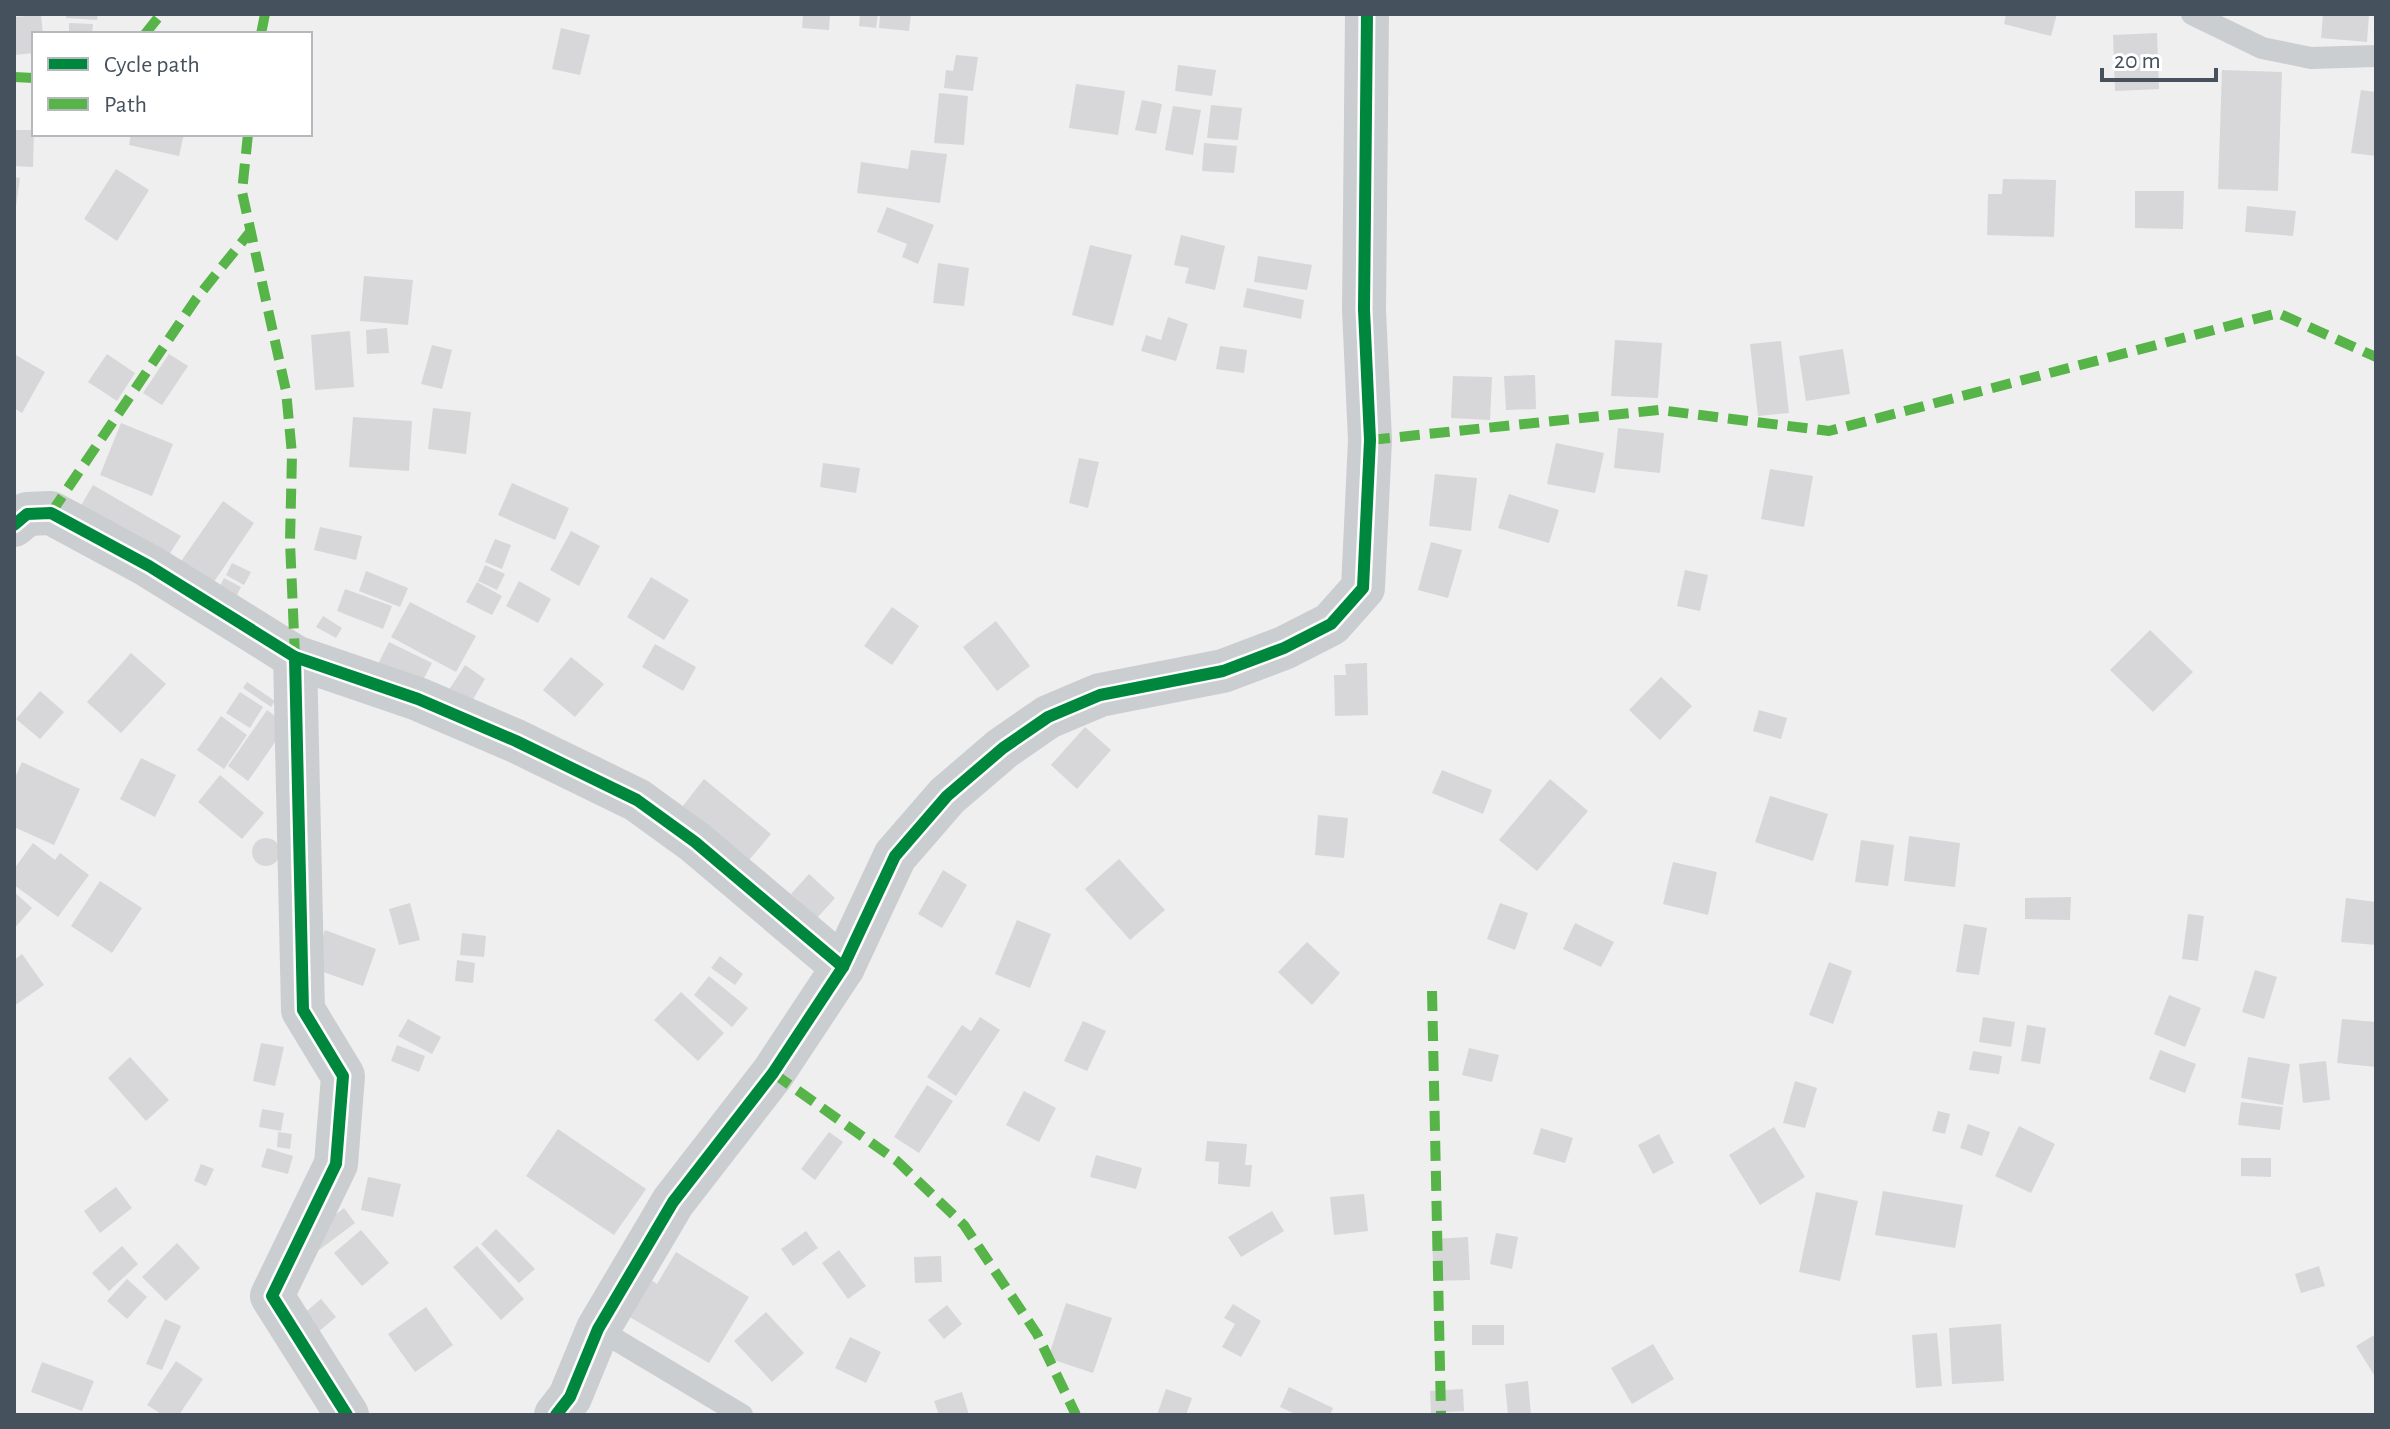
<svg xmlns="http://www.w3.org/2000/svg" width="2390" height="1429" font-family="'Alegreya Sans',sans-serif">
<rect width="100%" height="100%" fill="#f0efef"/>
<!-- building -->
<g fill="#d7d7d9">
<path d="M66,14H98L97,20L66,18Z"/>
<path d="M803,14H830L829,30L802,28Z"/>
<path d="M860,14H878L876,28L859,26Z"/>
<path d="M880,14H911L909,31L879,28Z"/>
<path d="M2006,14H2057L2051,36L2004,24Z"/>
<path d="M2323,14H2369L2367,42L2321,38Z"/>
<path d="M41,15L43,34H34V53L14,55V17Z"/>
<path d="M69,23L93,24L92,34H69Z"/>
<path d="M561,28L590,35L580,75L552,69Z"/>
<path d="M2157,33L2159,89L2115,91L2113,35Z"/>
<path d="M956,55L978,57L973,91L944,88L946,70L953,71Z"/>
<path d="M1178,65L1216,70L1212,96L1175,91Z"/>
<path d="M2222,70L2282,72L2278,191L2218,189Z"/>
<path d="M1076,84L1125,91L1118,135L1069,128Z"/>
<path d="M2361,90L2376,92V156L2351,153Z"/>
<path d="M939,93L968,96L964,145L934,143Z"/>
<path d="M1142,100L1162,104L1156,134L1135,130Z"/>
<path d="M1211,105L1242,108L1238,140L1207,138Z"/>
<path d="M1173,106L1201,110L1193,155L1165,150Z"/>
<path d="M14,130H34L33,167L14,166Z"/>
<path d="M131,134H184L179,156L129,145Z"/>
<path d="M1204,143L1237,146L1234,173L1202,171Z"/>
<path d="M911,150L947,154L940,203L857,193L861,162L908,169Z"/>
<path d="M116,169L149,190L117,241L84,219Z"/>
<path d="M14,177L20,178L16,206H14Z"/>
<path d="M2003,179L2056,180L2054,237L1987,235L1988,194H2002Z"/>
<path d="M2135,191H2184L2183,229L2135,228Z"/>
<path d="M2247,206L2296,211L2293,236L2245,232Z"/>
<path d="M887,207L934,225L918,264L902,257L907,244L877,232Z"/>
<path d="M1181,235L1225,246L1215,290L1185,283L1189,268L1174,265Z"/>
<path d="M1090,245L1132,255L1113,326L1072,315Z"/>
<path d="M1258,256L1312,265L1307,290L1254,282Z"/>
<path d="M938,263L969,268L964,306L933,303Z"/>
<path d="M364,276L413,280L408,325L360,321Z"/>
<path d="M1247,288L1304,300L1301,319L1243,307Z"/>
<path d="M1168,317L1188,324L1176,361L1141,351L1146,335L1161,340Z"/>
<path d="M387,328L389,353L367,354L366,330Z"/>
<path d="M350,331L354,387L315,390L311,335Z"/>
<path d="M1615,340L1662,343L1658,398L1611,396Z"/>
<path d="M1781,341L1789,413L1758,416L1750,344Z"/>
<path d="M432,345L452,350L442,389L421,384Z"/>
<path d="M1220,346L1247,350L1244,373L1216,369Z"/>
<path d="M1843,349L1850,394L1806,401L1799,356Z"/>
<path d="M14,354L45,372L22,413L14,408Z"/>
<path d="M107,354L135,373L117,401L88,382Z"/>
<path d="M169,354L188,366L162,405L143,393Z"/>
<path d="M1535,375L1536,409L1506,410L1504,376Z"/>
<path d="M1453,376L1492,377L1490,420L1451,418Z"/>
<path d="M433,408L471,412L466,454L428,449Z"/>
<path d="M353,417L412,421L409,471L349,467Z"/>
<path d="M121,423L173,444L152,496L100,475Z"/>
<path d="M1618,428L1664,433L1660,473L1614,468Z"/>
<path d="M1556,443L1604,453L1595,493L1547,484Z"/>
<path d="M1079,458L1099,462L1088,508L1069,503Z"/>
<path d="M823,463L860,468L856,493L820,487Z"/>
<path d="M1770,469L1813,476L1804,527L1761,519Z"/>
<path d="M1435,474L1477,478L1471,531L1429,526Z"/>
<path d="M512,483L569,508L555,540L498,515Z"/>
<path d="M93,485L181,536L163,564L76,514Z"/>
<path d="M1509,494L1559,510L1549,543L1498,528Z"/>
<path d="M223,501L254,523L207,592L175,570Z"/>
<path d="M320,527L362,536L356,560L314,550Z"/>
<path d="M571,531L600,546L579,586L550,570Z"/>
<path d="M495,539L511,545L502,569L485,562Z"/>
<path d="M1431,542L1462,550L1448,598L1418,590Z"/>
<path d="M232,563L251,572L244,585L226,575Z"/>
<path d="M485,565L505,574L497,590L478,581Z"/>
<path d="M1685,570L1708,575L1700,611L1677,606Z"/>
<path d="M366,571L408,588L400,607L359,591Z"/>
<path d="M651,577L689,600L664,640L627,617Z"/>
<path d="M224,578L241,587L230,609L213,601Z"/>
<path d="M519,581L551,599L538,623L506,606Z"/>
<path d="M477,582L502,596L492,615L466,602Z"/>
<path d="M345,589L392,606L383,629L337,611Z"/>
<path d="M410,602L476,636L456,672L391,637Z"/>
<path d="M892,607L919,626L892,665L864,646Z"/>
<path d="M323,616L342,628L336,638L316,627Z"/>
<path d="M996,621L1030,666L997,691L963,647Z"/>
<path d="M2150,630L2193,672L2153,712L2110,670Z"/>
<path d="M389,642L432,663L417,691L375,670Z"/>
<path d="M655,644L696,667L683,691L642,667Z"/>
<path d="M131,653L166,684L121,733L87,702Z"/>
<path d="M571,657L604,684L575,717L543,690Z"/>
<path d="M1367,663L1368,715L1335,716L1334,675H1346L1345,664Z"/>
<path d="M465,665L485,679L465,713L443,699Z"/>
<path d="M1661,677L1692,706L1660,740L1629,710Z"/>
<path d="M247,682L275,701L271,707L243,688Z"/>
<path d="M40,691L64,712L40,739L16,719Z"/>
<path d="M240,692L263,707L250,728L226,713Z"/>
<path d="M267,710L287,725L248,781L228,766Z"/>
<path d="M1759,710L1787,718L1781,739L1753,731Z"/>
<path d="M221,716L247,735L224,769L197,750Z"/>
<path d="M1085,727L1111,750L1077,789L1051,765Z"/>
<path d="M141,758L176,775L155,817L120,799Z"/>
<path d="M22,762L80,789L54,845L14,827V780Z"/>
<path d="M1442,770L1492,790L1483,814L1432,793Z"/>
<path d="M220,775L264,813L242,839L198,802Z"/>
<path d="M704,779L771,834L745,865L678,812Z"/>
<path d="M1550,779L1588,811L1537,871L1499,840Z"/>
<path d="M1770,796L1828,814L1813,861L1755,842Z"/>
<path d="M1318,815L1348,818L1344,858L1315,855Z"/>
<path d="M1909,836L1960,843L1955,887L1904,881Z"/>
<circle cx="266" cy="852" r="14"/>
<path d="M1861,840L1894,845L1888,886L1855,882Z"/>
<path d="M33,843L55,860L60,853L89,875L58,917L14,885V869Z"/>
<path d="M1119,859L1165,910L1130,940L1085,889Z"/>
<path d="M1673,862L1717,872L1708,915L1663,904Z"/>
<path d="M943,870L967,885L942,928L918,914Z"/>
<path d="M809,874L835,898L817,918L791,894Z"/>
<path d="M100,881L142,908L112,953L71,926Z"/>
<path d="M14,892L32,908L14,929Z"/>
<path d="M2071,897L2070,920L2025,919V898Z"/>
<path d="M2346,898L2376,902V945L2341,942Z"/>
<path d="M410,903L420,940L399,945L389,909Z"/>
<path d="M1500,903L1528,913L1515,950L1487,939Z"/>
<path d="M2188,914L2204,916L2198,961L2182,959Z"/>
<path d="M1017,920L1051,934L1030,988L995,974Z"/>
<path d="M1575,923L1614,942L1601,967L1563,949Z"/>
<path d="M1964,924L1987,928L1979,975L1956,972Z"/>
<path d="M325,930L376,949L363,986L312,968Z"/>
<path d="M462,933L486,936L484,957L460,955Z"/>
<path d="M1307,942L1340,973L1312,1005L1278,972Z"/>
<path d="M22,954L44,985L14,1006V960Z"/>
<path d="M720,956L743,974L735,985L711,968Z"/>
<path d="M457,960L475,963L473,983L455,981Z"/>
<path d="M1829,962L1852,971L1833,1024L1809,1015Z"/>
<path d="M2255,970L2277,977L2264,1019L2242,1012Z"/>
<path d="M709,976L748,1008L732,1027L694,995Z"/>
<path d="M681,992L724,1033L698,1061L654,1020Z"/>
<path d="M2169,995L2201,1008L2185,1047L2154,1034Z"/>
<path d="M980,1017L1000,1030L956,1096L927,1077L962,1025L971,1031Z"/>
<path d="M1983,1017L2015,1022L2011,1047L1979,1042Z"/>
<path d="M408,1019L441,1037L432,1054L398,1036Z"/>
<path d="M2342,1019L2376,1022V1067L2337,1063Z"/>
<path d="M1083,1021L1106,1031L1087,1071L1064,1061Z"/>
<path d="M2027,1025L2046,1028L2040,1064L2021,1061Z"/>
<path d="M261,1043L284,1047L275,1086L253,1081Z"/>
<path d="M397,1045L425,1056L419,1072L391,1061Z"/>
<path d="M1469,1048L1499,1055L1492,1082L1462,1075Z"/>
<path d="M2160,1050L2196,1064L2185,1093L2149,1079Z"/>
<path d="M1973,1051L2002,1056L1999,1074L1969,1070Z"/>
<path d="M130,1057L169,1100L146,1121L108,1078Z"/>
<path d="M2248,1057L2290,1064L2283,1105L2241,1098Z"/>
<path d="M2326,1061L2330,1100L2303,1103L2299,1064Z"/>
<path d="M1795,1081L1817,1088L1805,1128L1783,1123Z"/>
<path d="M927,1085L953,1101L919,1153L894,1137Z"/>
<path d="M1024,1091L1056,1108L1039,1142L1006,1125Z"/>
<path d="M2241,1102L2283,1107L2280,1130L2238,1125Z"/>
<path d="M262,1109L284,1113L281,1131L259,1127Z"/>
<path d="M1938,1111L1950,1114L1945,1134L1932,1131Z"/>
<path d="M1968,1124L1990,1132L1982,1156L1960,1148Z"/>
<path d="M2019,1126L2055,1144L2031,1193L1995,1176Z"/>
<path d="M1774,1127L1805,1177L1760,1205L1729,1155Z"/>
<path d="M1541,1128L1573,1138L1565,1163L1533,1154Z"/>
<path d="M558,1129L646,1189L614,1235L526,1176Z"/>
<path d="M278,1132L292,1134L290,1149L277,1147Z"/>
<path d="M829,1132L843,1142L815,1180L801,1169Z"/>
<path d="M1659,1134L1674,1163L1653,1174L1638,1145Z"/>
<path d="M1207,1141L1247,1144L1245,1165H1252L1250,1187L1218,1184L1219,1162L1205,1161Z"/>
<path d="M267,1148L293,1156L288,1174L261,1167Z"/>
<path d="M1096,1155L1142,1168L1136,1189L1090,1177Z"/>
<path d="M2241,1158H2271V1177L2241,1176Z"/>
<path d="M201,1164L214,1169L206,1186L194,1181Z"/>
<path d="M368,1177L401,1184L393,1217L361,1210Z"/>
<path d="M116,1187L132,1208L100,1233L84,1211Z"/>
<path d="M1883,1191L1963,1205L1955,1248L1875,1235Z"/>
<path d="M1816,1192L1858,1201L1840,1281L1799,1272Z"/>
<path d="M1364,1194L1368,1231L1334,1235L1330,1197Z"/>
<path d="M344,1208L355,1223L319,1250L308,1236Z"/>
<path d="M1272,1211L1284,1231L1241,1257L1228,1237Z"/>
<path d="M496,1229L535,1269L519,1283L481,1244Z"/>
<path d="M361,1230L389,1263L362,1286L334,1253Z"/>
<path d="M806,1231L818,1248L793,1266L781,1249Z"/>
<path d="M1496,1233L1518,1237L1512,1269L1490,1264Z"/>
<path d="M1468,1237L1470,1280L1434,1281L1432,1239Z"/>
<path d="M177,1243L200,1268L166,1301L142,1277Z"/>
<path d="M122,1246L138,1264L109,1291L92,1273Z"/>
<path d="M477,1246L524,1299L501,1320L453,1267Z"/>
<path d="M839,1250L866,1286L848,1299L822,1263Z"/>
<path d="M676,1252L749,1297L709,1363L626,1315L648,1278L657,1284Z"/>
<path d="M941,1256L942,1282L915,1283L914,1257Z"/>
<path d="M2319,1266L2325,1286L2301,1293L2295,1274Z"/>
<path d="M127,1279L147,1297L127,1319L107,1301Z"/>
<path d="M321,1299L336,1317L317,1333L302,1315Z"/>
<path d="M1066,1303L1112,1318L1093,1373L1048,1358Z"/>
<path d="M1233,1304L1261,1321L1241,1357L1222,1347L1235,1324L1224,1318Z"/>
<path d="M947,1305L962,1324L944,1339L928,1320Z"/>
<path d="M426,1307L453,1345L415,1372L388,1334Z"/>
<path d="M766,1312L804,1353L772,1382L734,1341Z"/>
<path d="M165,1319L181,1326L162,1370L146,1364Z"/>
<path d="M2001,1324L2004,1381L1952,1384L1949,1328Z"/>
<rect x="1472" y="1325" width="32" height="20"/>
<path d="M1937,1333L1942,1386L1916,1388L1912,1335Z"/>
<path d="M2376,1334V1378L2356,1346Z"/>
<path d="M850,1337L881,1352L866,1383L835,1368Z"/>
<path d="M1653,1344L1674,1379L1632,1404L1611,1368Z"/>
<path d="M176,1361L203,1379L179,1415H163L147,1405Z"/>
<path d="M42,1362L94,1381L82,1411L31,1392Z"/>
<path d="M1528,1381L1531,1415H1508L1505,1384Z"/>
<path d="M1289,1387L1333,1408L1330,1415H1297L1280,1407Z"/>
<path d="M1166,1389L1192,1398L1186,1415H1157Z"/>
<path d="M1463,1389L1464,1411L1431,1413L1430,1391Z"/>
<path d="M962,1392L969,1415H939L934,1401Z"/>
</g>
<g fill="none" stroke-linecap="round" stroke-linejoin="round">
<!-- lane -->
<g stroke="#cbced0" stroke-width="22">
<path d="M2192,14L2262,48L2311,58L2376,56"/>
<path d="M598,1329L742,1415"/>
</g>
<!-- street -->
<g stroke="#cbced0" stroke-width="44">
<path d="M14,525L27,514L51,513L149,566L295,657L418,699L516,741L637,800L695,842L843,967"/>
<path d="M295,657L303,1010L343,1076L336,1164L272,1296L347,1415"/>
<path d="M556,1415L570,1397L598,1329L673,1202L773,1073L843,967L895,856L947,796L1003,748L1048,717L1100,695L1223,671L1284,648L1331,624L1363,588L1370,440L1364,310L1367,14"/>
</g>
<!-- quiet -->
<g stroke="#57b448" stroke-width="10" stroke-dasharray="20 10" stroke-linecap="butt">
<path d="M145,34L161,14"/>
<path d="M261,34L265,14"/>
<path d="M14,77L34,78"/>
<path d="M248,134L242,192L286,391L292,454L290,542L295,657"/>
<path d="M1370,440L1659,410L1829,431L2278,313L2376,357"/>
<path d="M51,513L196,299L250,232"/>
<path d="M1432,991L1441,1415"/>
<path d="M773,1073L897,1161L964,1225L1037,1334L1076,1415"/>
</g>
<defs>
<g id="cycleway">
<path d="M14,525L27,514L51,513L149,566L295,657L418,699L516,741L637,800L695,842L843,967"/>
<path d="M295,657L303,1010L343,1076L336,1164L272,1296L347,1415"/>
<path d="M556,1415L570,1397L598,1329L673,1202L773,1073L843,967L895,856L947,796L1003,748L1048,717L1100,695L1223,671L1284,648L1331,624L1363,588L1370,440L1364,310L1367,14"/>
</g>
</defs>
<!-- cycleway casing -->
<use href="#cycleway" stroke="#fff" stroke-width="17"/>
<!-- cycleway -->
<use href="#cycleway" stroke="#00873e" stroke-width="12"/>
</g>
<!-- border -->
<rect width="2390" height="1429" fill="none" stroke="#45515d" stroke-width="32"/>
<!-- legend -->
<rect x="32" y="32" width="280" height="104" fill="#ffffff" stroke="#b5b9be" stroke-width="2"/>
<rect x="48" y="58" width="40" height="12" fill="#00873e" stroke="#b5b9be" stroke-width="2"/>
<text x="104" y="72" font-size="24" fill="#45515d">Cycle path</text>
<rect x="48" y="98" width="40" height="12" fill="#57b448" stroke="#b5b9be" stroke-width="2"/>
<text x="104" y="112" font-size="24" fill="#45515d">Path</text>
<!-- scale -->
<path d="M2102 68v12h114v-12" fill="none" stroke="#45515d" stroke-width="4"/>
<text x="2114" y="68" font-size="24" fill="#45515d" stroke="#ffffff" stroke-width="6" paint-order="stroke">20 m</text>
</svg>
